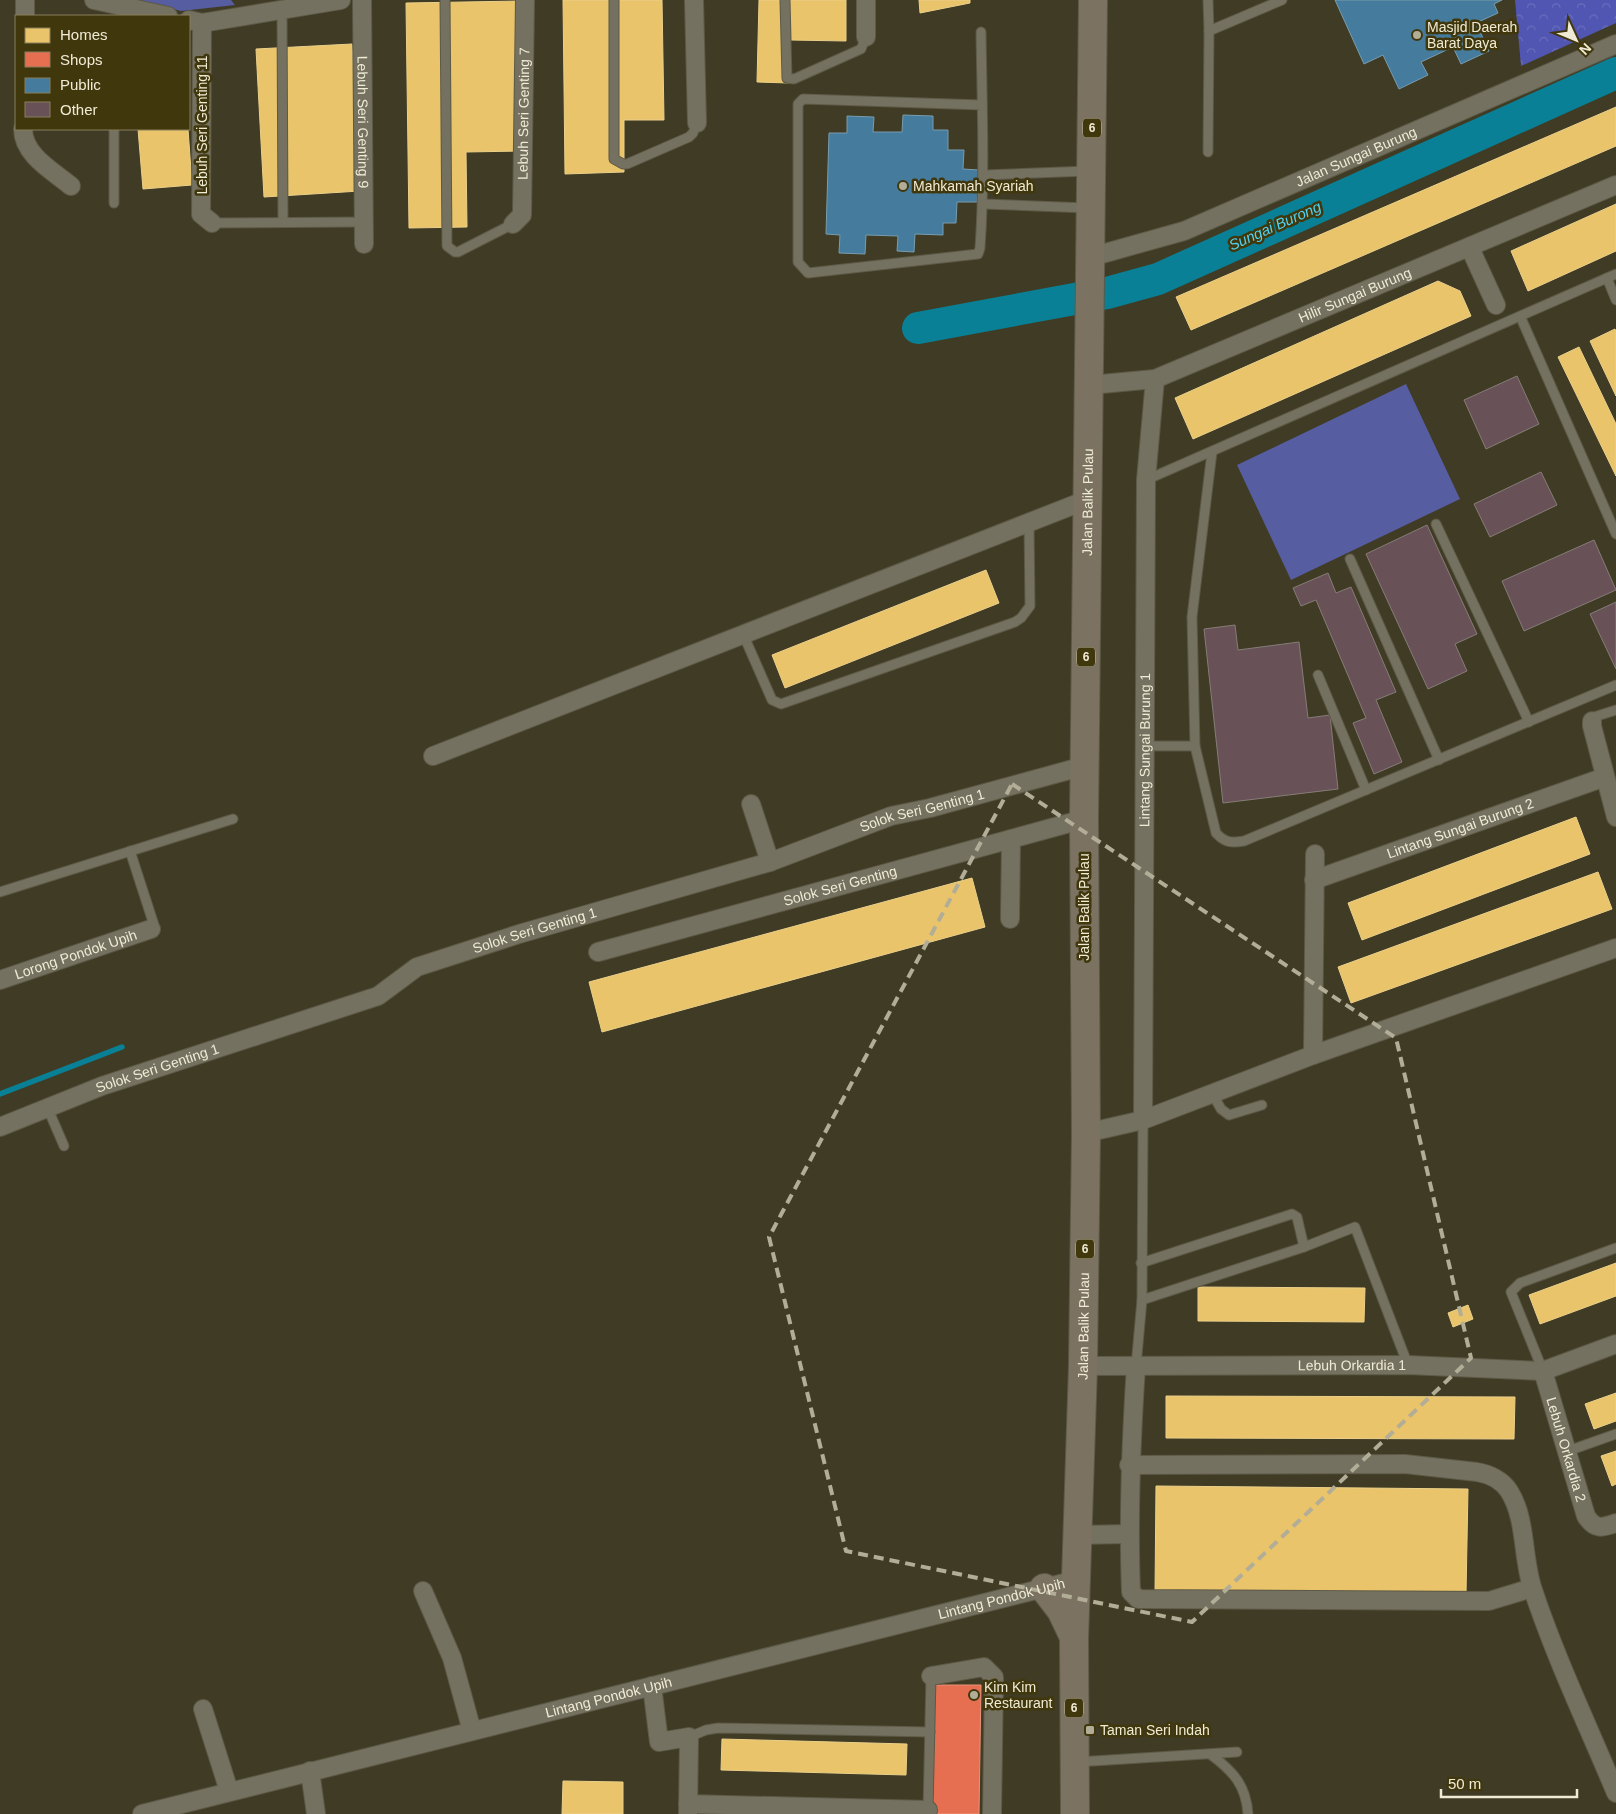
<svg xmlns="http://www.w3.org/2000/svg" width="1616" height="1814" font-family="Arial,sans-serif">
<defs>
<pattern id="forest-crowns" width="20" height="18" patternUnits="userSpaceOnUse" patternTransform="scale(1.25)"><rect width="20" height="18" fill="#5156b3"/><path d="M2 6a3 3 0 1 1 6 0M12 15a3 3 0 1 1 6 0" fill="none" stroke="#6a6ebc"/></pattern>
</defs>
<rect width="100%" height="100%" fill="#403b24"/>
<!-- green -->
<g fill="#565da0">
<path d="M139,0H231L235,5L181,11Z"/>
<path d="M1406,384L1460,499L1291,580L1237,465Z"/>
</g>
<!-- forest -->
<path fill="url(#forest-crowns)" d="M1515,0H1616V23L1521,66Z"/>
<!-- homes -->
<g fill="#e9c46a" stroke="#ebd08a">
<path d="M563,0H662L664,120H624V172L565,174Z"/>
<path d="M759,0H846V41L790,40L789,83L757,82Z"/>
<path d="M919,0H970V3L920,13Z"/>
<path d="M520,1L522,151L466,152L467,227L409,228L406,3Z"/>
<path d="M352,44L360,191L264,197L256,49Z"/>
<path d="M1616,107V146L1191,330L1176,297Z"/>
<path d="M138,129H188L192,185L143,189Z"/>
<path d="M1616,204V251L1528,291L1511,251Z"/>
<path d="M1438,281L1460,291L1471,316L1193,439L1175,398Z"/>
<path d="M1615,329L1616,332V396L1590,341Z"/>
<path d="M1579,347L1616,424V476L1558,357Z"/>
<path d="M986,570L999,603L785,688L772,655Z"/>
<path d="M1576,817L1590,854L1362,940L1348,903Z"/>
<path d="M1598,872L1612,909L1351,1003L1338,967Z"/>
<path d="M972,878L985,927L602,1032L589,982Z"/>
<path d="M1616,1263V1296L1540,1324L1529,1295Z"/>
<path d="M1198,1287L1365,1288L1364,1322L1198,1321Z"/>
<path d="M1468,1305L1473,1319L1453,1327L1448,1313Z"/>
<path d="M1616,1393V1421L1594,1429L1585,1404Z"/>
<path d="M1166,1396L1515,1397L1514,1439L1166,1438Z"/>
<path d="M1616,1451V1484L1612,1486L1601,1456Z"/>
<path d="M1156,1486L1468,1489L1466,1594L1155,1592Z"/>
<path d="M722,1739L907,1744L906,1775L721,1770Z"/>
<path d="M563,1781L623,1782V1814H562Z"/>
</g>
<!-- shops -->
<path fill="#e76f51" stroke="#ea9479" d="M933,1685H981L979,1814H931Z"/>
<!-- public -->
<g fill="#457b9d" stroke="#789dae">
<path d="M1335,0H1502L1494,4L1498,13L1476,23L1489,51L1461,64L1453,47L1421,62L1428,75L1399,89L1383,55L1364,64Z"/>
<path d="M903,115L933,116V130H948V150H964L963,169L979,170L977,202H957L956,223H943V235L915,234L914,252L897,251L898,236L866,235L865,254L839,253L840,235L826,234L829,133H847V116L874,117L873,132H902Z"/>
</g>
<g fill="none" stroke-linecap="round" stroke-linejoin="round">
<!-- stream -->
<path stroke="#098095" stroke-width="5.5" d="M0,1094L122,1047"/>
<!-- river -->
<path stroke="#098095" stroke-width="32" d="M918,328L1107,293L1158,279L1616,73"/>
</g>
<!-- building -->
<g fill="#685157" stroke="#867d78">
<path d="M1517,376L1539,424L1486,449L1464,400Z"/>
<path d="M1541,472L1557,505L1490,537L1474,504Z"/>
<path d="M1427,525L1477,634L1455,644L1467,671L1428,689L1366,554Z"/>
<path d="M1594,540L1616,590L1524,631L1502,581Z"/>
<path d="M1328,573L1336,593L1351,587L1396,692L1376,700L1402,762L1374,774L1353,723L1366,718L1316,600L1301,606L1293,588Z"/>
<path d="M1616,602V669L1590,614Z"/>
<path d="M1235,625L1238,650L1299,642L1308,718L1330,715L1338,789L1223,803L1204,629Z"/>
</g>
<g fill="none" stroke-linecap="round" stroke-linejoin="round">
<defs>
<g id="lane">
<path d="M445,0L447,246L455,252H458L513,224"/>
<path d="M614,0V159L623,164H627L689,137L693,133L697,123"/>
<path d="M785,0L787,78L794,79L861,49L866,37"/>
<path d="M282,10L283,221"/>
<path d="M1209,31L1282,0"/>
<path d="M981,32C982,104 985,176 980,248L978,254L808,273L798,262V104L803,99L982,105"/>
<path d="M1208,152L1209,31L1208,0"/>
<path d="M983,175L1088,171"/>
<path d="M114,203V129"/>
<path d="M983,204L1088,208"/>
<path d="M212,223L363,222"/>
<path d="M1607,278L1616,300"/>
<path d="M1521,318L1616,534"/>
<path d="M1212,452L1192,617L1195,746L1216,833C1225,843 1232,843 1244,841L1616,685"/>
<path d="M1146,480L1616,274"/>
<path d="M1436,524L1529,722"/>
<path d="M1350,559L1439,760"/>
<path d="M743,634L772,700L781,704L1015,622L1021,618L1030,606L1029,523"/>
<path d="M1318,675L1366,790"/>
<path d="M1592,721L1597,716L1616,710"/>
<path d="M1144,746H1195"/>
<path d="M130,851L154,925L151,929"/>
<path d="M0,892L233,819"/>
<path d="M1212,1093L1221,1109L1229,1115L1262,1105"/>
<path d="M48,1109L64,1146"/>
<path d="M1141,1263L1292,1214L1297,1217L1304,1247"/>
<path d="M1142,1300L1304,1247L1355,1227L1408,1365"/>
<path d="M1136,1366L1142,1300L1143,1120"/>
<path d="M1543,1371L1511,1292L1520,1283L1616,1248"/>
<path d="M1568,1451L1616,1434"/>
<path d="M689,1737L706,1730L718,1728L930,1732"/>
<path d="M1210,1754C1233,1771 1246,1785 1248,1814"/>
<path d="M1077,1762L1237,1752"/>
<path d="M928,1811L931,1676"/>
</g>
<g id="street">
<path d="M94,0L168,16"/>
<path id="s1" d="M362,0L364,244"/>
<path d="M694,0L697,123"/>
<path d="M866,0V37"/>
<path d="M25,16V0"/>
<path d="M189,20L202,23L341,0"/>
<path d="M202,23L201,214L212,223"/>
<path d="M23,129C23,155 53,171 71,186"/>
<path id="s2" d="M513,224L522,215L525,0"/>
<path d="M1470,248L1496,305"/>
<path id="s3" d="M1091,257L1184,231L1616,44"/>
<path id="s4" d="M1090,385L1155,379L1616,185"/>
<path d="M1592,721V726L1616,817"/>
<path d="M433,756L1089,499"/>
<path d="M751,804L770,862"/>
<path id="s5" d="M1314,880L1605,777"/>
<path d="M1010,919L1011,839"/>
<path id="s6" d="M598,952L1084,819"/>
<path id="s7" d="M0,980L151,929"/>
<path d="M1313,1055L1315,854"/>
<path id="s8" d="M1143,1120L1146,480L1155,379"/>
<path id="s9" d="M0,1127L102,1086L378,996L417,967L519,934L770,862L891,816L930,808L1084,766"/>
<path d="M1086,1133L1143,1120L1313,1055L1616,948"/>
<path id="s10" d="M1083,1366L1408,1365L1543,1371L1616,1344"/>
<path d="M1136,1366C1131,1442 1128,1516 1131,1592L1138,1599L1489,1601L1532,1588"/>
<path id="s11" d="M1543,1371L1586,1516C1595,1530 1602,1528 1616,1523"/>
<path d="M1129,1465L1405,1464L1477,1472C1489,1474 1502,1480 1509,1491C1527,1519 1522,1559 1533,1590C1556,1659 1588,1726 1616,1793"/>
<path d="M1078,1535L1129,1534"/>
<path d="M423,1591L452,1658L472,1731"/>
<path d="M931,1676L984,1667L994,1677L992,1814"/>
<path d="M652,1686L659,1742L689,1737L688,1814"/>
<path d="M203,1709L229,1791"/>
<path d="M310,1771L316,1814"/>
<path d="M688,1804L928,1810"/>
<path id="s12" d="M142,1814L1076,1580"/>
</g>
<g id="primary">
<path d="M1044,1588L1061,1610L1073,1635"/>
<path id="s13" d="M1075,1814L1074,1639L1083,1366L1086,1133L1084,819L1093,0"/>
</g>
</defs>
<!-- lane casing -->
<use href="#lane" stroke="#5d5946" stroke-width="11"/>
<!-- street casing -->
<use href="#street" stroke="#5d5946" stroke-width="20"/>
<!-- primary casing -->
<use href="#primary" stroke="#5d5946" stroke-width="30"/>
<!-- lane -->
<use href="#lane" stroke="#747160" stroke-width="9"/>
<!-- street -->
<use href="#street" stroke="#747160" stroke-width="18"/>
<!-- primary -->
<use href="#primary" stroke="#7c7262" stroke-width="28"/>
</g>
<!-- marked area -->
<path fill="none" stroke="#b2ad97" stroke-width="4" stroke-dasharray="10 6" stroke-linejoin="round" d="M1012,784L1396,1038L1471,1358L1192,1622L846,1551L769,1237Z"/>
<!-- markers -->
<g fill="#b2ad97" stroke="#41370d" stroke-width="2">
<circle cx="1417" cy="35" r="5"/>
<circle cx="903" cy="186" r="5"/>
<circle cx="974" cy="1695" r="5"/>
<rect x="1085" y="1725" width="10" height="10" rx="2.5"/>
</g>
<g text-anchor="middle" stroke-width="5" stroke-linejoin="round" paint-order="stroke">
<!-- shield labels -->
<g fill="#41370d" stroke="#bcb599" stroke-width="1">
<rect x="1083" y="118.5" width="18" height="19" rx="4"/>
<rect x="1077" y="647.5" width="18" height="19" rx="4"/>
<rect x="1076" y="1239.5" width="18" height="19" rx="4"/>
<rect x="1065" y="1698.5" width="18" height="19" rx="4"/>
</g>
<g font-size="12" font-weight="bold" fill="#f0ebd5">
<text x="1092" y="132">6</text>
<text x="1086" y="661">6</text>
<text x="1085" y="1253">6</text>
<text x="1074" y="1712">6</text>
</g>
<!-- poi labels -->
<g font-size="14" fill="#f0ebd5" stroke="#41370d" text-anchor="start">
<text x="1427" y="32">Masjid Daerah<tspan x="1427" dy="16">Barat Daya</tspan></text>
<text x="913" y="191">Mahkamah Syariah</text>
<text x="984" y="1692">Kim Kim<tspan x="984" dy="16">Restaurant</tspan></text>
<text x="1100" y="1735">Taman Seri Indah</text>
</g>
<!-- street labels -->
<g font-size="14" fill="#f0ebd5" stroke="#41370d">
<text dy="5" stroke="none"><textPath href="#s2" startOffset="114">Lebuh Seri Genting 7</textPath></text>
<text dy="5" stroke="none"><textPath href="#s1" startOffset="122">Lebuh Seri Genting 9</textPath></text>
<text transform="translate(202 125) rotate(-90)" y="5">Lebuh Seri Genting 11</text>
<text dy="5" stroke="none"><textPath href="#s3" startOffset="284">Jalan Sungai Burung</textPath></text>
<text dy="5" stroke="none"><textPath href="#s4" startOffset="282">Hilir Sungai Burung</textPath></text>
<text dy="5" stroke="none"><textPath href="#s13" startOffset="1312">Jalan Balik Pulau</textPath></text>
<text dy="5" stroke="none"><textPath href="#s8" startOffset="370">Lintang Sungai Burung 1</textPath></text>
<text dy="5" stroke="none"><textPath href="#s9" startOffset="978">Solok Seri Genting 1</textPath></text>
<text dy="5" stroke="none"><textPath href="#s5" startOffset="155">Lintang Sungai Burung 2</textPath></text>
<text dy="5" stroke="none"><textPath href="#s6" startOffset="251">Solok Seri Genting</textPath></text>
<text transform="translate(1084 907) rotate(-90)" y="5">Jalan Balik Pulau</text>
<text dy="5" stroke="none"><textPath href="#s9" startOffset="572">Solok Seri Genting 1</textPath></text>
<text dy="5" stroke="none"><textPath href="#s7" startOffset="80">Lorong Pondok Upih</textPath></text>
<text dy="5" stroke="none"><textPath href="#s9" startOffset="168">Solok Seri Genting 1</textPath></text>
<text dy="5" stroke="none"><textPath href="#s13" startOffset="488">Jalan Balik Pulau</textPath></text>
<text dy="5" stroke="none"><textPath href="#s10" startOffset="269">Lebuh Orkardia 1</textPath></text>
<text dy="5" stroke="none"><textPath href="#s11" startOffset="82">Lebuh Orkardia 2</textPath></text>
<text dy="5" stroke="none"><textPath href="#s12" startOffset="886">Lintang Pondok Upih</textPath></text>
<text dy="5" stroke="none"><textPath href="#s12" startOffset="481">Lintang Pondok Upih</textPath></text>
</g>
<!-- water labels -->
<g font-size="15" font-style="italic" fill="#50d2f1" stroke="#41370d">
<text transform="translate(1275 226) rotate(-24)" y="5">Sungai Burong</text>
</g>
</g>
<!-- legend -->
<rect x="15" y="15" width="175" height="115" fill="#41370d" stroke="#877f5d"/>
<rect x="25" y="28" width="25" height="15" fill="#e9c46a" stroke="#877f5d"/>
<text x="60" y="40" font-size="15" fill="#f0ebd5">Homes</text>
<rect x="25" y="52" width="25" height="15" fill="#e76f51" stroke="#877f5d"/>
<text x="60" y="65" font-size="15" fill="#f0ebd5">Shops</text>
<rect x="25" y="78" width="25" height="15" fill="#457b9d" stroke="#877f5d"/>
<text x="60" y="90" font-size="15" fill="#f0ebd5">Public</text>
<rect x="25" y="102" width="25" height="15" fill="#685157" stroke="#877f5d"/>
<text x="60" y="115" font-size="15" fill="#f0ebd5">Other</text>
<!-- north arrow -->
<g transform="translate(1576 40) rotate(134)" stroke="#41370d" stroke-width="4" paint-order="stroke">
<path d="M0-4L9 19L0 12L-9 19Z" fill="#f0ebd5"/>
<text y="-8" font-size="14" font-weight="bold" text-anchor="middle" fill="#f0ebd5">N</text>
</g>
<!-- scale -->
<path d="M1441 1789v8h136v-8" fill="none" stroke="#f0ebd5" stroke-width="2.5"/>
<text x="1448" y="1789" font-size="15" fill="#f0ebd5" stroke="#41370d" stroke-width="4" paint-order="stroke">50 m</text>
</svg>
